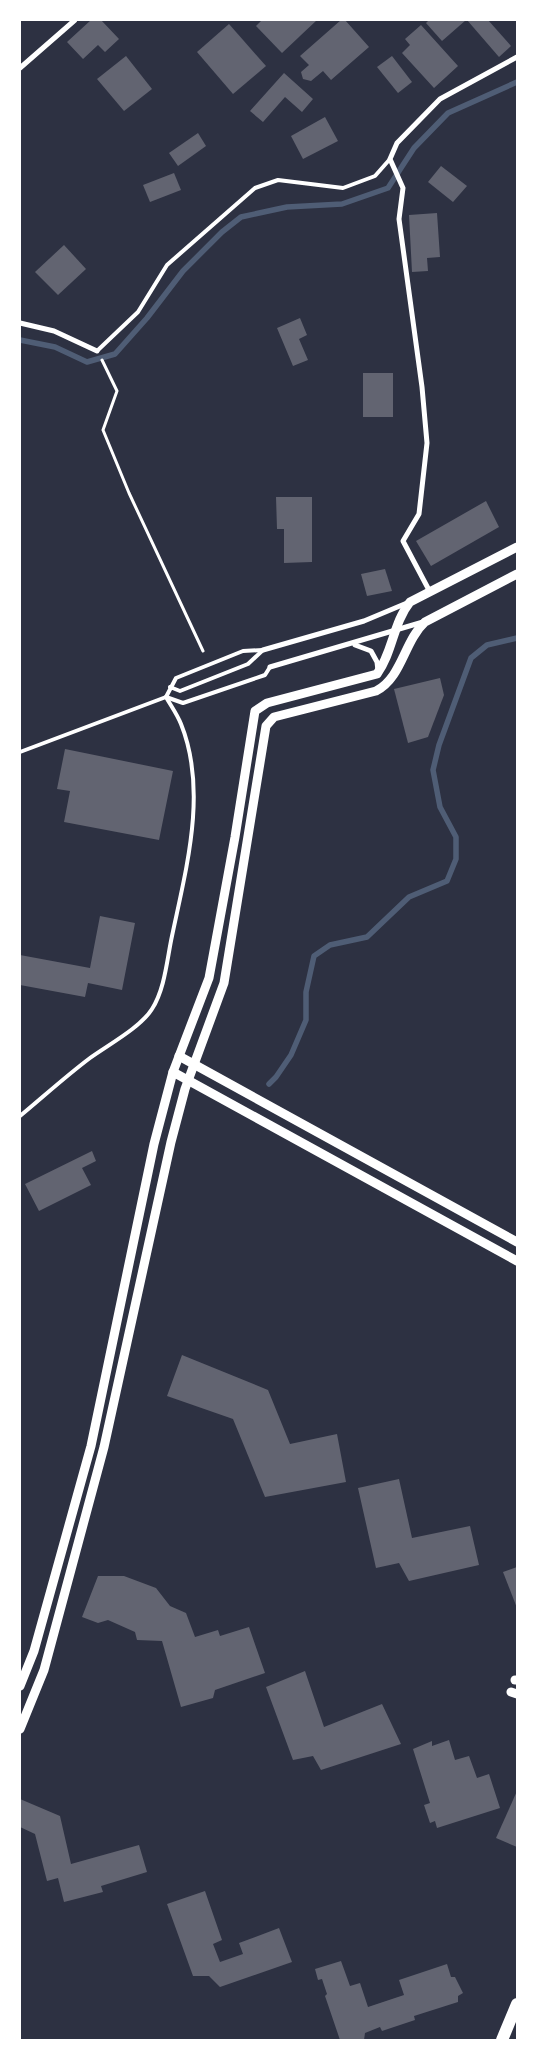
<svg xmlns="http://www.w3.org/2000/svg" width="537" height="2060" font-family="'DejaVu Sans',sans-serif">
<rect width="100%" height="100%" fill="#2d3142"/>
<g fill="none" stroke-linecap="round" stroke-linejoin="round">
<!-- stream -->
<g stroke="#4f5d75" stroke-width="5.5">
<path d="M20,340L55,347L87,362L115,354L147,318L183,271L222,232L241,217L287,207L342,204L388,188L414,148L448,113L517,82"/>
<path d="M269,1084L276,1077L291,1055L306,1020V992L314,956L330,945L367,937L409,897L447,881L456,859V837L440,807L433,770L439,745L471,658L487,645L517,638"/>
</g>
</g>
<!-- building -->
<g fill="#626471">
<path d="M91,20H101L119,39L105,52L98,45L83,59L67,42Z"/>
<path d="M262,20H317L282,53L256,26Z"/>
<path d="M341,20H345L369,47L331,80L323,71L311,81L303,79L301,72L309,65L300,56Z"/>
<path d="M429,20H466L442,41L426,23Z"/>
<path d="M467,20H488L511,46L499,57Z"/>
<path d="M229,24L266,66L233,94L197,52Z"/>
<path d="M421,25L458,66L434,88L402,53L410,45L405,39Z"/>
<path d="M126,56L152,89L124,111L97,79Z"/>
<path d="M392,56L412,82L398,93L377,67Z"/>
<path d="M284,73L313,99L302,112L285,97L263,122L250,111Z"/>
<path d="M325,117L338,141L303,159L291,136Z"/>
<path d="M198,133L206,146L178,166L169,153Z"/>
<path d="M441,166L467,186L453,202L428,182Z"/>
<path d="M174,173L181,190L150,202L143,185Z"/>
<path d="M437,213L440,257L427,258L428,271L412,272L409,215Z"/>
<path d="M64,245L86,269L58,295L35,272Z"/>
<path d="M300,318L307,335L299,339L308,360L293,366L277,328Z"/>
<rect x="363" y="373" width="30" height="44"/>
<path d="M276,497H312V562L284,563V529H277Z"/>
<path d="M486,501L499,527L431,566L416,541Z"/>
<path d="M385,569L392,591L367,596L361,574Z"/>
<path d="M440,678L444,695L428,737L408,743L394,689Z"/>
<path d="M65,749L173,771L159,840L64,822L70,791L57,789Z"/>
<path d="M100,916L135,923L122,990L88,983L85,997L20,985V955L90,968Z"/>
<path d="M92,1151L96,1161L82,1168L91,1185L39,1211L25,1184Z"/>
<path d="M182,1355L268,1390L290,1444L337,1434L346,1482L265,1497L233,1419L167,1396Z"/>
<path d="M399,1479L412,1538L470,1526L479,1565L409,1581L399,1563L376,1568L358,1488Z"/>
<path d="M517,1567V1608L503,1572Z"/>
<path d="M98,1576H124L156,1588L170,1606L186,1613L195,1637L218,1630L220,1636L249,1627L265,1673L215,1690L213,1698L181,1707L162,1641L137,1640L135,1632L108,1620L98,1623L82,1617Z"/>
<path d="M305,1671L324,1727L382,1704L401,1744L321,1770L313,1756L293,1760L266,1687Z"/>
<path d="M449,1740L455,1760L469,1756L477,1778L489,1774L500,1808L437,1828L435,1821L430,1823L424,1805L430,1803L413,1749L432,1741V1746Z"/>
<path d="M517,1791V1847L496,1838Z"/>
<path d="M20,1799L60,1816L71,1864L139,1845L147,1872L101,1886L103,1892L64,1902L58,1878L47,1881L35,1834L20,1827Z"/>
<path d="M205,1891L222,1940L213,1944L220,1962L243,1954L239,1943L279,1928L292,1962L220,1987L209,1976H193L167,1904Z"/>
<path d="M341,1961L350,1986L360,1983L368,2007L404,1995L399,1980L447,1964L451,1977H455L463,1993L458,1996V2002L414,2016L415,2020L382,2031L380,2027L365,2033L364,2040H340L325,1996L327,1994L322,1979L318,1980L315,1969Z"/>
</g>
<g fill="none" stroke-linecap="round" stroke-linejoin="round">
<!-- path -->
<path stroke="#fff" stroke-width="3" d="M102,360L117,391L103,430L129,493L203,651"/>
<!-- service -->
<g stroke="#fff" stroke-width="4">
<path d="M97,351L138,312L167,265L255,188L278,180L343,188L375,176L390,159"/>
<path d="M170,687L180,691L248,664L263,650"/>
<path d="M166,697L176,678L243,651L263,650"/>
<path d="M20,752L166,697L183,703L265,675L270,667"/>
<path d="M20,1116C43,1097 66,1076 90,1058C108,1045 141,1027 152,1009C165,989 167,959 172,936C186,869 208,791 181,724C177,714 171,706 166,697"/>
</g>
<!-- minor -->
<g stroke="#fff" stroke-width="5">
<path d="M20,68L75,20"/>
<path d="M20,323L54,331L97,351"/>
<path d="M430,592L403,541L419,514L427,443L422,387L399,219L403,188L390,159L397,143L440,99L517,57"/>
<path d="M355,645L371,651L377,662L378,671"/>
<path d="M263,650L364,621L407,603"/>
<path d="M270,667L423,622"/>
</g>
<!-- tertiary -->
<g stroke="#fff" stroke-width="9">
<path d="M179,1056L517,1242"/>
<path d="M173,1072L517,1261"/>
<path d="M515,1680H517"/>
<path d="M20,1686L34,1651L91,1446L154,1144L173,1072L209,978L235,837L255,711L267,703L377,674C393,652 393,623 410,602L517,547"/>
<path d="M511,1692L517,1694"/>
<path d="M20,1729L44,1670L104,1447L171,1142L185,1089L224,983L266,726L274,717L376,691C402,678 404,641 425,622L517,574"/>
</g>
<!-- primary -->
<path stroke="#fff" stroke-width="12" d="M502,2040L517,2004"/>
</g>
<!-- border -->
<rect width="537" height="2060" fill="none" stroke="#ffffff" stroke-width="42"/>
</svg>
